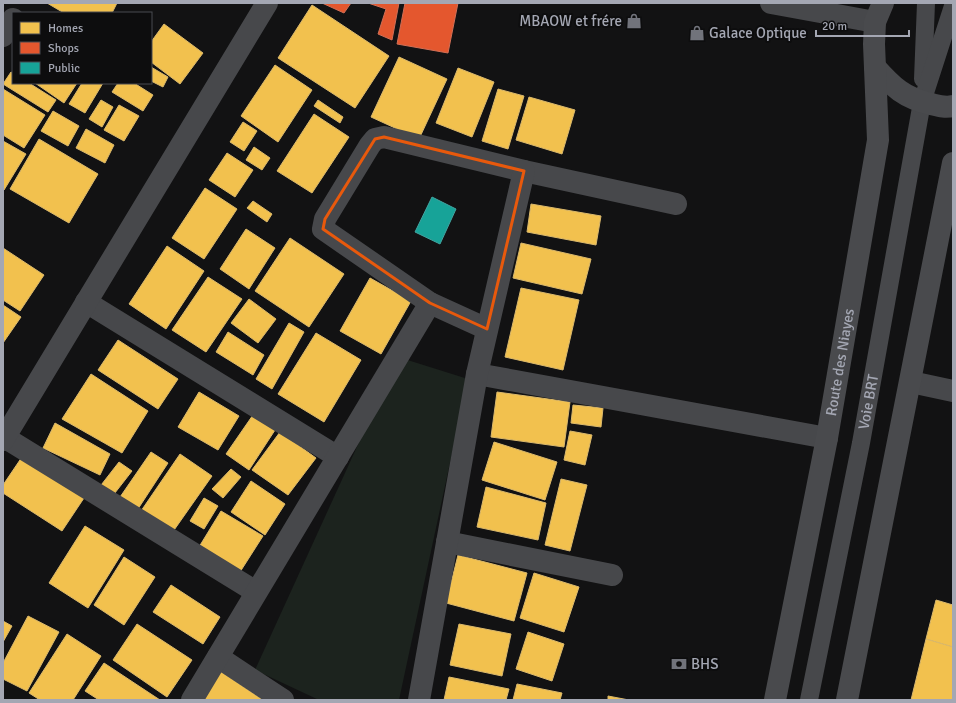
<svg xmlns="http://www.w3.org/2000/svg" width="956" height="703" font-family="Signika,sans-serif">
<rect width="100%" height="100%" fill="#121213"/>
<!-- green -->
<path fill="#1c231e" d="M398,357L468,379L399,700H319L255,670Z"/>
<!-- homes -->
<g fill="#f2c14e" stroke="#dbb96c">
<path d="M47,3H117L112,13H64Z"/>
<path d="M312,5L389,56L355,108L278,58Z"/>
<path d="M164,24L203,53L180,84L151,62V42Z"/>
<path d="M399,57L447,79L419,139L371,117Z"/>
<path d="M275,65L312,90L278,142L241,116Z"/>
<path d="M151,67L168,77L163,87L151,81Z"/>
<path d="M458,68L494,82L472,137L436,123Z"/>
<path d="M11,72L13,73V83H29L56,100L48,112L3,84Z"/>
<path d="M35,83H77L64,103Z"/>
<path d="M82,83H103L85,113L69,104Z"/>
<path d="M118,83H134L153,95L143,111L112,92Z"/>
<path d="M3,89L45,115L24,148L3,135Z"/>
<path d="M498,89L524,96L508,149L482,141Z"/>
<path d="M529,97L575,110L562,154L516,140Z"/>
<path d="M101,100L113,107L102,127L89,119Z"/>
<path d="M318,100L343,117L340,123L314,106Z"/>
<path d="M119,105L139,116L124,141L104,130Z"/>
<path d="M53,111L79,126L68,146L41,131Z"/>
<path d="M314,114L349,137L312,193L277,171Z"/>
<path d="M243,122L257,131L244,151L230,142Z"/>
<path d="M86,129L114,145L105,163L76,148Z"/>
<path d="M39,139L98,174L69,223L10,189Z"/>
<path d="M3,141L26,154L4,190L3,189Z"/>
<path d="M254,147L270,158L262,170L246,160Z"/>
<path d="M227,153L253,170L235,197L209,180Z"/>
<path d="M205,188L237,209L204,259L172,238Z"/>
<path d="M253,201L272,214L267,222L247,208Z"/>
<path d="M531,204L601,216L596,245L527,232Z"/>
<path d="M246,229L275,248L249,289L220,269Z"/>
<path d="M290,238L344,274L309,327L255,291Z"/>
<path d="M521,243L591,259L582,294L513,278Z"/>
<path d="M167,246L204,271L166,329L129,304Z"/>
<path d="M3,248L44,275L20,311L3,300Z"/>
<path d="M208,277L242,299L206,352L172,330Z"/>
<path d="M370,278L411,301L381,354L340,331Z"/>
<path d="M521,288L579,300L563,370L505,357Z"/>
<path d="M249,299L276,319L258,343L231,323Z"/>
<path d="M3,305L21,317L3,343Z"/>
<path d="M289,323L304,332L272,389L256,379Z"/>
<path d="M228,332L264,355L253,375L216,352Z"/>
<path d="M316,333L361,360L324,422L278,394Z"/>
<path d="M118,340L178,379L158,409L98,370Z"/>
<path d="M91,374L148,411L122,453L62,419Z"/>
<path d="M199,392L239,416L218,450L178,427Z"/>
<path d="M497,392L570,402L564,447L491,437Z"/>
<path d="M573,405L603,408L601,427L571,423Z"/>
<path d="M255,412L277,427L249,470L226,454Z"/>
<path d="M55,423L110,454L100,475L43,448Z"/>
<path d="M570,431L592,435L585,465L564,460Z"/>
<path d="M280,432L316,458L288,495L252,470Z"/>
<path d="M494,442L557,462L545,500L482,480Z"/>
<path d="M151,452L168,463L136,512L118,500Z"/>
<path d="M24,454L86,495L62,531L3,493V485Z"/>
<path d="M180,454L212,476L172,533L141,511Z"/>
<path d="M119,462L132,471L111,498L98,489Z"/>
<path d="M231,469L241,477L223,498L212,489Z"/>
<path d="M561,479L587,485L570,551L545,545Z"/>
<path d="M251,481L285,504L265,535L231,512Z"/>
<path d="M486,487L546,503L538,540L477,527Z"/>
<path d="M204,498L218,506L204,529L190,521Z"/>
<path d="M221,511L263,536L240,572L199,547Z"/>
<path d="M85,526L124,550L88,608L49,583Z"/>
<path d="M458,555L527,573L514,621L446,603Z"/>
<path d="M124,557L155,577L124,625L94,605Z"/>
<path d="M534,573L579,587L564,632L520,618Z"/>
<path d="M171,585L220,617L203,644L153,612Z"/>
<path d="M936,600L953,605V647L926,639Z"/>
<path d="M28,616L59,632L27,691L3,679V663Z"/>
<path d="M3,621L12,626L3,642Z"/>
<path d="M137,624L192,660L167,697L113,660Z"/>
<path d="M459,624L511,634L502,676L450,665Z"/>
<path d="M528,632L564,644L552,681L516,669Z"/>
<path d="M67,634L101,656L73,700H40L29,693Z"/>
<path d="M926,639L953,647V700H911Z"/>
<path d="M104,663L160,700H99L85,691Z"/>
<path d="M217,669L263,700H197Z"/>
<path d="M449,677L509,689L506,700H444Z"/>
<path d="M517,684L562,693L560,700H513Z"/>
<path d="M608,696L629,700H608Z"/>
</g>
<!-- shops -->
<g fill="#e4572e" stroke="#d16f56">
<path d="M322,3H351L344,13Z"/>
<path d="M368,3H399L392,40L378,34L386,9Z"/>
<path d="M405,3H458L448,53L397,44Z"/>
</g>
<!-- public -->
<path fill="#17a398" stroke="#41a4a0" d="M432,197L456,209L440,244L415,232Z"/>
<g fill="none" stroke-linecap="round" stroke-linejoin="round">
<!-- service -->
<g stroke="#47484b" stroke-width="18">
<path d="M923,79L926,3"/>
<path id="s1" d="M809,700L861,443L922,102L953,6"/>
</g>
<!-- minor -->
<g stroke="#47484b" stroke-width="22">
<path d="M3,36L13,19"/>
<path d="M86,302L338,457"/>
<path d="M487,329L430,303L323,229L325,219L370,145L375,139L384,137L524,171L676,204"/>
<path d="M477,374L827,438"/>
<path d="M911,382L953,391"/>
<path d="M4,437L256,592"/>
<path d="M447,542L612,575"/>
<path d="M218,657L283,700"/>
<path d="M192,700L430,303"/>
<path d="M419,700L477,374L524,171"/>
</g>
<!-- tertiary -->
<g stroke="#47484b" stroke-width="22">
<path d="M771,3L875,22"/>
<path d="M3,440L267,3"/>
</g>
<!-- primary -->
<g stroke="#494a4d" stroke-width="22">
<path d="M875,67C893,87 904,98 931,104C939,106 945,108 953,106"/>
<path id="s2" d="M775,700L827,438L878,140L874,44L875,22L883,3"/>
<path d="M847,700L953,163"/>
</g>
</g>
<!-- marked area -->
<path fill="none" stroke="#e8590c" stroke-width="3" stroke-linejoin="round" d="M384,137L524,171L487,329L430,303L323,229L325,219L375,139Z"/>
<!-- icons -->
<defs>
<symbol id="shop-bare" viewBox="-9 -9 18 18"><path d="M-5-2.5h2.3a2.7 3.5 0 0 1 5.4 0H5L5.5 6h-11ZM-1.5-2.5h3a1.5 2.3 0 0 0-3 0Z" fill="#71737b" stroke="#0d0d0e" stroke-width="2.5" paint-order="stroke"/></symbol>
<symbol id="bank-bare" viewBox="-9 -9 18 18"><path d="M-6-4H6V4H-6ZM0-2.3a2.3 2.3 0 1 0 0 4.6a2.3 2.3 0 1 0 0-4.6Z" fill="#71737b" stroke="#0d0d0e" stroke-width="2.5" paint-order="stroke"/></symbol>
</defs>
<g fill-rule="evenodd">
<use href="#shop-bare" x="623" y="10" width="22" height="22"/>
<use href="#shop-bare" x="686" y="22" width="22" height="22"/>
<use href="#bank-bare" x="668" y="653" width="22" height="22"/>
</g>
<g text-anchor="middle" stroke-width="4" stroke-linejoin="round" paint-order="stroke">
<!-- poi labels -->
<g font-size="15" fill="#a4a7b3" stroke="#0d0d0e" text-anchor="start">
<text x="622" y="26" text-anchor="end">MBAOW et frére</text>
<text x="709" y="38">Galace Optique</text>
<text x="691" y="669">BHS</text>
</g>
<!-- street labels -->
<g font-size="15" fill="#a4a7b3" stroke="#0d0d0e">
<text dy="5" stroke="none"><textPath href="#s2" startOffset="344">Route des Niayes</textPath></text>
<text dy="5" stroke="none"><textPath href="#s1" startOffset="304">Voie BRT</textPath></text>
</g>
</g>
<!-- border -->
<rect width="956" height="703" fill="none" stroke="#a4a7b3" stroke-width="8"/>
<!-- legend -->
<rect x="12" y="12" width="140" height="72" fill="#0d0d0e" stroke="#494b50"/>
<rect x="20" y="22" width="20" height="12" fill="#f2c14e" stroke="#494b50"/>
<text x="48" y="32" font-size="12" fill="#a4a7b3">Homes</text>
<rect x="20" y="42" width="20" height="12" fill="#e4572e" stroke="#494b50"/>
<text x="48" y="52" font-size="12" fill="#a4a7b3">Shops</text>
<rect x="20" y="62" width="20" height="12" fill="#17a398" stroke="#494b50"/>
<text x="48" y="72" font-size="12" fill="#a4a7b3">Public</text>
<!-- scale -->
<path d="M816 30v6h93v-6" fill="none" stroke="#a4a7b3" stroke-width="2"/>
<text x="822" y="30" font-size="12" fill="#a4a7b3" stroke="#0d0d0e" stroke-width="3" paint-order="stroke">20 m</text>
</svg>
